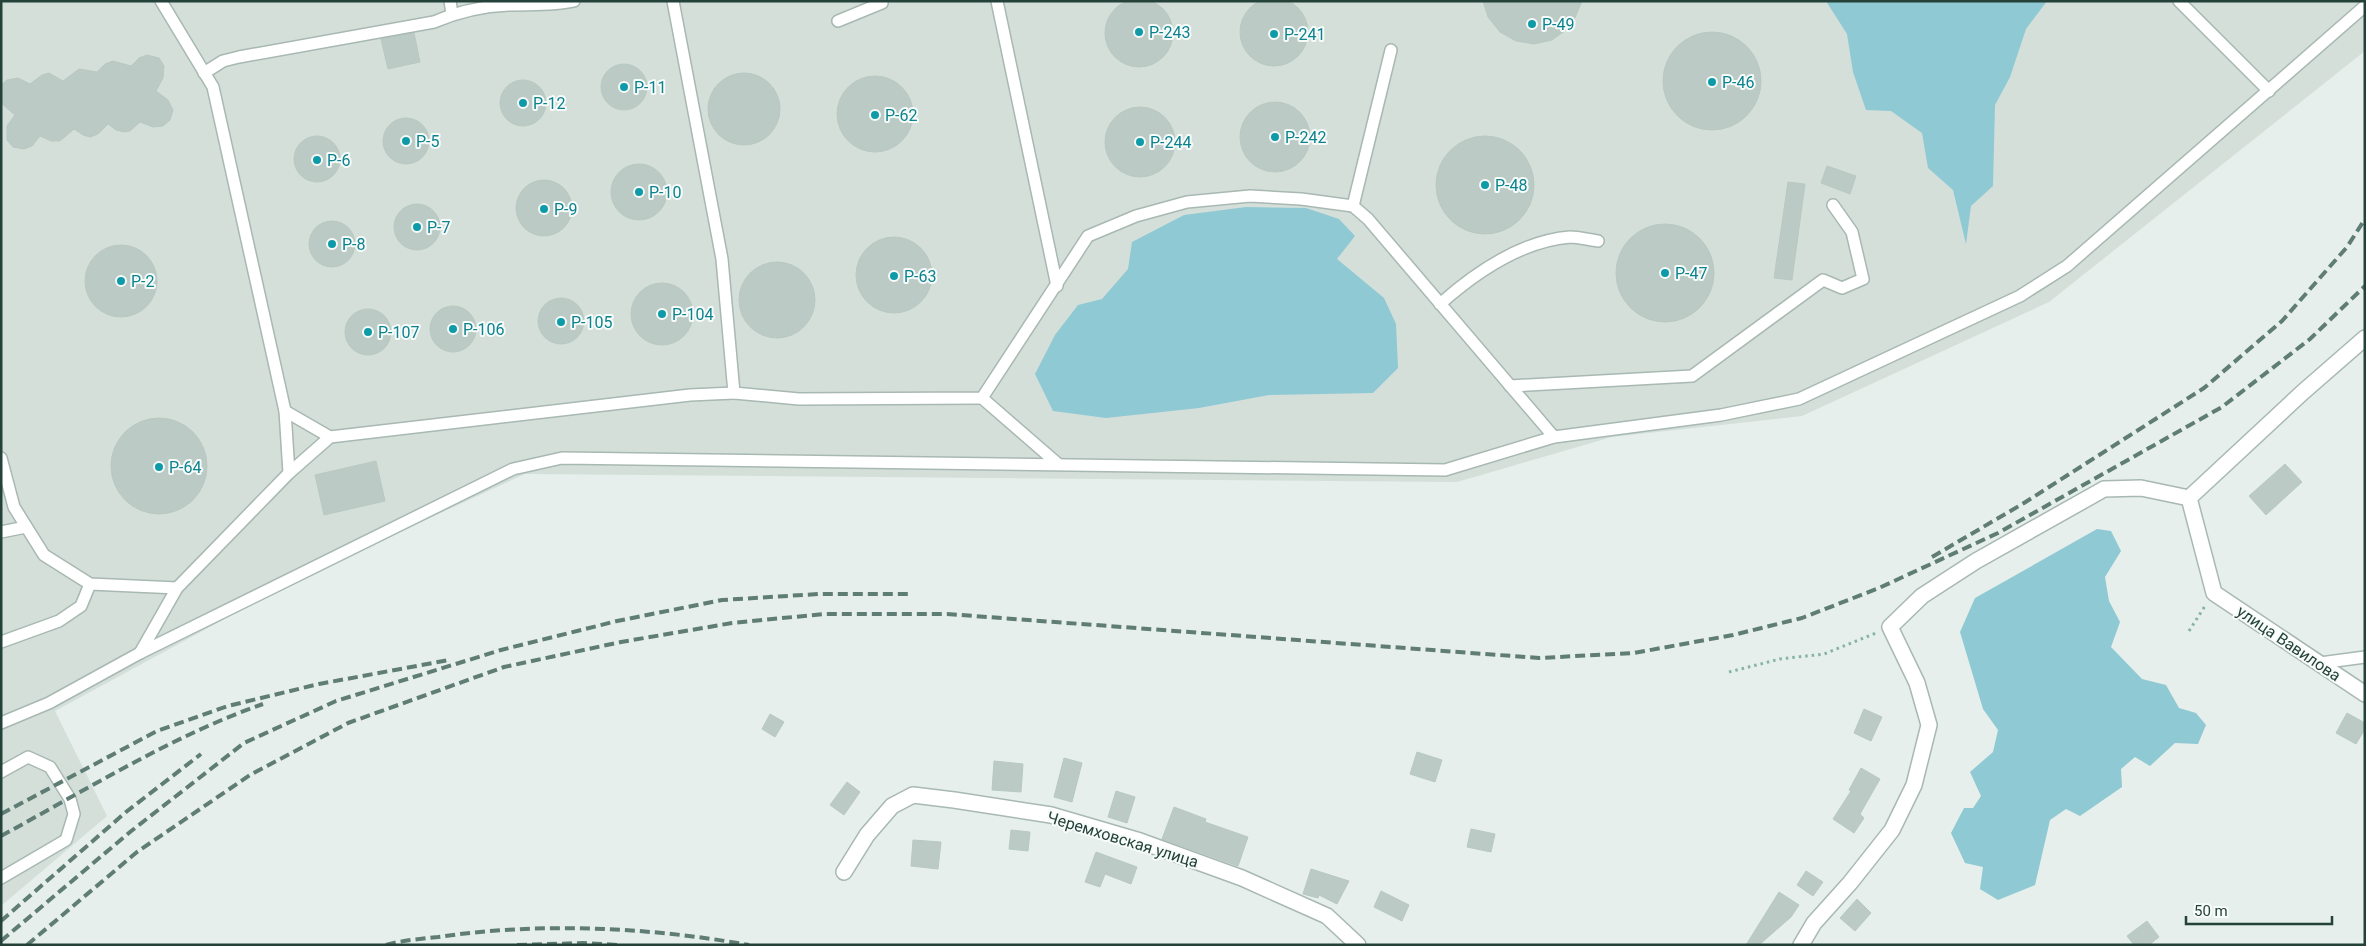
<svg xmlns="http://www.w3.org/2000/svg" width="2366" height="946" font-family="Roboto,sans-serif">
<rect width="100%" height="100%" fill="#e6efeb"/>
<!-- built -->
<path fill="#d4dfda" d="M1,1H2365V51L2049,302L1802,416L1612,437L1457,482L525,474L304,576L55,711L107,816L1,906Z"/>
<!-- water -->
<g fill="#8ec9d4">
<path d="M1826,1H2047L2026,29L2010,77L1995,105L1993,186L1971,206L1966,244L1953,190L1928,168L1922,133L1891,111L1866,110L1853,72L1847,34Z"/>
<path d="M1246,207L1306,208L1339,219L1355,236L1337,259L1384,298L1396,324L1398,368L1373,393L1269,395L1199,408L1106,418L1053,411L1035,374L1055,335L1078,305L1102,299L1128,269L1132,242L1184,215Z"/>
<path d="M2097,529L2111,531L2121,551L2105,577L2109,601L2120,622L2111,647L2142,679L2166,685L2179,708L2196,713L2206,725L2198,744L2175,743L2150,766L2135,757L2121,769L2122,787L2080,816L2066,809L2050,820L2035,885L1998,900L1980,889L1983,867L1965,863L1951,833L1964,808H1973L1981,796L1970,772L1993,752L1998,730L1983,709L1960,632L1975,598Z"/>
</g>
<!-- building -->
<g fill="#bbcac4" stroke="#b8c9c2">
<circle cx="1274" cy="32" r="34"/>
<circle cx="1139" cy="33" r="34"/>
<path d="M1483,1H1582L1574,20L1566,30L1552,40L1534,44L1516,41L1500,32L1488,17Z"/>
<circle cx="1712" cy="81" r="49"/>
<path d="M414,33L420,62L388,69L381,39Z"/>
<path d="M147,55L159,58L164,66L163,78L156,91L168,100L173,110L170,120L163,126L153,127L140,122L130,131L124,132L116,130L108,124L98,134L90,137L83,135L74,129L60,141H51L40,136L32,146L24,149L13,147L7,140V126L15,115L1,103V85L7,80L18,78L30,84L42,75L49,73L63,81L79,69L97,72L105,64L113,61L131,66L139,58Z"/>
<circle cx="624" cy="87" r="23"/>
<circle cx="744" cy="109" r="36"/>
<circle cx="875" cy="114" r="38"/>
<circle cx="523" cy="103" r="23"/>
<circle cx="1275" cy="137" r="35"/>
<circle cx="1140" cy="142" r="35"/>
<circle cx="406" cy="141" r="23"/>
<circle cx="1485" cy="185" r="49"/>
<circle cx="317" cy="159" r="23"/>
<circle cx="639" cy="192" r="28"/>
<path d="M1827,166L1856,176L1850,194L1821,183Z"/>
<circle cx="544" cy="208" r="28"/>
<path d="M1788,182L1805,184L1792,280L1774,278Z"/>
<circle cx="417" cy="227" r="23"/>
<circle cx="332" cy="244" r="23"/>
<circle cx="1665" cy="273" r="49"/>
<circle cx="894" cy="275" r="38"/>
<circle cx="121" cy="281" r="36"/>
<circle cx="777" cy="300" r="38"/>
<circle cx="662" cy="314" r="31"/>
<circle cx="561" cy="321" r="23"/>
<circle cx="453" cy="329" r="23"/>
<circle cx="368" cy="332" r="23"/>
<circle cx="159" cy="466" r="48"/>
<path d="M376,461L385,501L324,515L315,475Z"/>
<path d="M2285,464L2302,482L2266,515L2249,496Z"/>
<path d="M1864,709L1882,717L1871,741L1854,733Z"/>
<path d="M2347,713L2365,723V729L2356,744L2336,733Z"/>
<path d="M770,714L784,722L775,737L762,729Z"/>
<path d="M1417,752L1442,760L1435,782L1410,774Z"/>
<path d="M1064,758L1082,763L1072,802L1054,797Z"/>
<path d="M994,761L1023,764L1021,792L992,790Z"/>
<path d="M1861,768L1880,779L1860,814L1864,818L1854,833L1833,819L1851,791L1849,790Z"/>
<path d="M847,782L860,792L844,815L830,805Z"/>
<path d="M1116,791L1135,797L1127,823L1108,817Z"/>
<path d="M1174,807L1206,819L1205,822L1248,837L1238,866L1162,839Z"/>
<path d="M1471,829L1495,834L1491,852L1467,847Z"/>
<path d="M1011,830L1030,832L1028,851L1009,849Z"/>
<path d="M913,840L941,842L938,869L911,866Z"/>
<path d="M1096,852L1137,867L1131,884L1105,874L1100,887L1085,882Z"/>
<path d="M1311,869L1349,881L1337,904L1319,895L1318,898L1303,894Z"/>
<path d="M1806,871L1823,882L1813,896L1797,885Z"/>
<path d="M1381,891L1409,905L1402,921L1374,907Z"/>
<path d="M1779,892L1799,905L1791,917L1759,945H1746Z"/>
<path d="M1857,899L1871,913L1855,931L1840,918Z"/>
<path d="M2147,921L2159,937L2149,945H2134L2127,936Z"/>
</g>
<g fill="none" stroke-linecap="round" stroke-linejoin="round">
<defs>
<g id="lane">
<path d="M450,1L452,14"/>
<path d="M673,1L722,259L734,393L799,399L982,398L1088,236L1136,216L1187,202L1250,196L1301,199L1353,206L1368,219L1554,437"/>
<path d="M997,1L1057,286"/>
<path d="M2179,1L2269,91"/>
<path d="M838,21L882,3V1"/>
<path d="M204,73L223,61L239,57L434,22C457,12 484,6 509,5C531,4 553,6 574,1"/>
<path d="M1353,206L1391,50"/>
<path d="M1440,304C1476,272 1521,241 1570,237C1579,237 1589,240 1598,241"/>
<path d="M1510,386L1692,376L1823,280L1842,288L1863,279L1852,232L1833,205"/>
<path d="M982,398L1058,464"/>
<path d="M285,411L330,437"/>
<path d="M1,458L14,507L44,555L90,584L177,588"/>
<path d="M289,473L330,437L690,395L734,393"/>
<path d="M1,532L26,527"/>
<path d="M1,642L59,621L81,606L90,584"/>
<path d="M140,653L177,588L289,473L285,411L213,87L161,1"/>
<path d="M2320,663L2365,657"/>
<path d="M1,723L49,703L140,653L513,469L562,458L1445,470L1554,437L1721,415L1799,399L2020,296L2067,266L2365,6"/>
<path d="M1,772L28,757L50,767L70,799L74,814L66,840L1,878"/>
</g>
<g id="street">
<path d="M2365,338L2303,392L2189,498L2214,593L2365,694"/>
<path d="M844,872L867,835L892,806L913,795L954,800L1051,815L1140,841L1242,878L1327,916L1358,945"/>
<path d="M1801,945L1814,923L1850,883L1892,830L1914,785L1929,725L1917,683L1890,627L1922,596L1976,561L2104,489L2141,488L2189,498"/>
</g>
</defs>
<!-- lane casing -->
<use href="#lane" stroke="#a8b8b2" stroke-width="14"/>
<!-- street casing -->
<use href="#street" stroke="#a8b8b2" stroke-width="18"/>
<!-- path -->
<g stroke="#86b3a5" stroke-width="3" stroke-dasharray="2.5 4" stroke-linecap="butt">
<path d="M2189,631L2205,606"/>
<path d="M1729,672L1780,659L1824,654L1876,633"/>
</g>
<!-- lane -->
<use href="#lane" stroke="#fff" stroke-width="11"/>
<!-- street -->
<use href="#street" stroke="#fff" stroke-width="15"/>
<!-- rail -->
<g stroke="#5f7d75" stroke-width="4" stroke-dasharray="10 5" stroke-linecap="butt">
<path d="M1932,557L2024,503L2204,388L2282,321L2347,247L2365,219"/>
<path d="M1,814L157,731L228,706L319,684L449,660"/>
<path d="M1,836C84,791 174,735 263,704"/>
<path d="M1,921L126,812L201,754"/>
<path d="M1,941L130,832L244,743L336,701L501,650L617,621L722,600L819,594H910"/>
<path d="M27,945L137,852L250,775L348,723L504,667L621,642L732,623L824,614H947L1539,658L1634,653L1733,635L1802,618L1879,588L1998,533L2222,407L2310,339L2365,286"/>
<path d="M386,945C403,940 421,939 438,937C541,922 648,927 749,945"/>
<path d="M517,945L583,943L618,945"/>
</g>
</g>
<!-- markers -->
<g fill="#0f9aa8" stroke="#f7fbf9" stroke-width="2">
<circle cx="1532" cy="24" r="5"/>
<circle cx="1139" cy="32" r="5"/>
<circle cx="1274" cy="34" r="5"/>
<circle cx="1712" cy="82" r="5"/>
<circle cx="624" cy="87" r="5"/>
<circle cx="523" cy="103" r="5"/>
<circle cx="875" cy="115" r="5"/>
<circle cx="1275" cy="137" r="5"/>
<circle cx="406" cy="141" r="5"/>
<circle cx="1140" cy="142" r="5"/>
<circle cx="317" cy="160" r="5"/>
<circle cx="1485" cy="185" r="5"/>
<circle cx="639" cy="192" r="5"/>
<circle cx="544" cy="209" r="5"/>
<circle cx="417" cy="227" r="5"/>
<circle cx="332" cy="244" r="5"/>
<circle cx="1665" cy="273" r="5"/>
<circle cx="894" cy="276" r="5"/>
<circle cx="121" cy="281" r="5"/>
<circle cx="662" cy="314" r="5"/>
<circle cx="561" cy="322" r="5"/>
<circle cx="453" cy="329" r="5"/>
<circle cx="368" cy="332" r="5"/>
<circle cx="159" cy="467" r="5"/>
</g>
<g text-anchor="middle" stroke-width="4" stroke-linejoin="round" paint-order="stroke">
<!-- culture labels -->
<g font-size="16" fill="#0d838f" stroke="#f7fbf9" text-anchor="start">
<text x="1542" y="30">Р-49</text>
<text x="1149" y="38">Р-243</text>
<text x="1284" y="40">Р-241</text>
<text x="1722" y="88">Р-46</text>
<text x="634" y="93">Р-11</text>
<text x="533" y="109">Р-12</text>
<text x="885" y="121">Р-62</text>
<text x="1285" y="143">Р-242</text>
<text x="416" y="147">Р-5</text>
<text x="1150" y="148">Р-244</text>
<text x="327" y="166">Р-6</text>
<text x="1495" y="191">Р-48</text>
<text x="649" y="198">Р-10</text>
<text x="554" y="215">Р-9</text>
<text x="427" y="233">Р-7</text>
<text x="342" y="250">Р-8</text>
<text x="1675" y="279">Р-47</text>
<text x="904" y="282">Р-63</text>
<text x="131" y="287">Р-2</text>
<text x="672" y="320">Р-104</text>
<text x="571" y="328">Р-105</text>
<text x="463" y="335">Р-106</text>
<text x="378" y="338">Р-107</text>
<text x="169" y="473">Р-64</text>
</g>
<!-- street labels -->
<g font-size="16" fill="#24423a" stroke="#f7fbf9">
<text transform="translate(2289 643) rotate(34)" y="6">улица Вавилова</text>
<text transform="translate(1123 839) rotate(17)" y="6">Черемховская улица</text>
</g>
</g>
<!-- border -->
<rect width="2366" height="946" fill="none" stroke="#24423a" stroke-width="5"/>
<!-- scale -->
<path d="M2186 916v8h146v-8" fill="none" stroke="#24423a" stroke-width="2.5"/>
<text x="2194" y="916" font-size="15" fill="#24423a" stroke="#f7fbf9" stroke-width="4" paint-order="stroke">50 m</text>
</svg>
